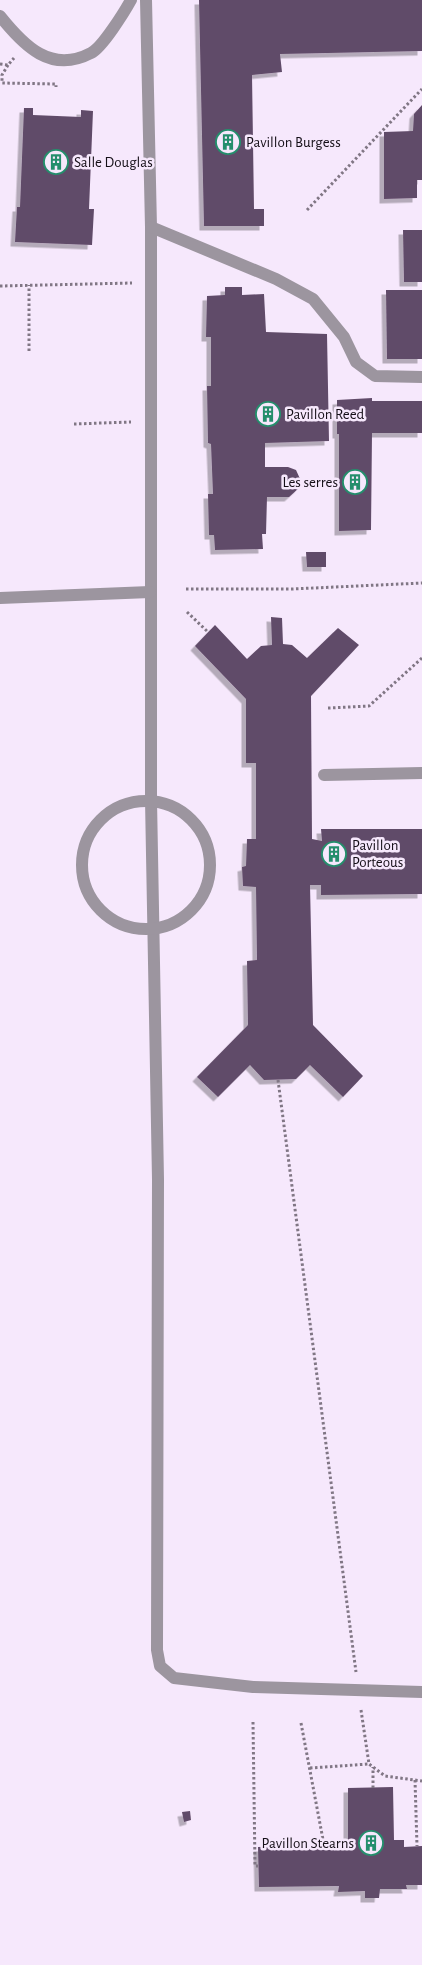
<svg xmlns="http://www.w3.org/2000/svg" width="422" height="1965" font-family="'Alegreya Sans',sans-serif">
<defs>
<filter id="shadow"><feDropShadow dx="-4.5" dy="4.5" stdDeviation="0" flood-color="#0004"/></filter>
</defs>
<rect width="100%" height="100%" fill="#f6e8fc"/>
<!-- building -->
<g fill="#614b69" filter="url(#shadow)">
<path d="M199,0H422V51L280,54L282,72L252,75L254,209H264V226H204Z"/>
<path d="M422,105V180H417V198L384,199V132L413,131L414,114Z"/>
<path d="M24,108H33V115L81,117V110L93,111L89,209H94L92,245L15,242L17,207H20Z"/>
<path d="M403,230H422V282H404Z"/>
<path d="M225,287H242V295L264,294L266,332L327,334L329,441L265,443V467H288L296,470L301,481L299,488L289,497H267L266,534H262L263,549L215,550L214,535H209L208,494H213L211,444L208,443L207,386H211V337H206L207,296L225,295Z"/>
<path d="M386,290H422V359H387Z"/>
<path d="M372,398V401H422V433H372L371,530L339,531V434H337V400Z"/>
<path d="M306,552H326V567H307Z"/>
<path d="M271,617L282,618L283,644L292,645L307,658L338,628L359,645L311,696L312,839L322,841L321,829H422V894L321,895V885H310L313,1025L363,1076L343,1097L310,1065L296,1079L264,1080L250,1065L218,1097L197,1077L248,1025L247,961L257,960L256,887L243,886L242,867L246,866L247,839H256V763H246V699L195,646L215,625L247,659L261,646L272,645Z"/>
<path d="M393,1787L394,1840H404V1847L422,1846V1885H406L407,1889H380L379,1898H365V1891L338,1892L339,1886L259,1887L258,1847L339,1845V1840H348V1788Z"/>
<path d="M190,1811L191,1820L184,1822L182,1812Z"/>
</g>
<g fill="none" stroke-linecap="round" stroke-linejoin="round">
<!-- path -->
<g stroke="#807684" stroke-width="3" stroke-dasharray="2.5 2.5" stroke-linecap="butt">
<path d="M0,64L8,65L14,58"/>
<path d="M8,65L2,75V83L56,84V87"/>
<path d="M307,210L422,89"/>
<path d="M0,286L132,283"/>
<path d="M29,351V285"/>
<path d="M74,424L131,422"/>
<path d="M186,589H292L422,583"/>
<path d="M187,612L208,632"/>
<path d="M328,708L369,706L422,658"/>
<path d="M278,1080L356,1672"/>
<path d="M361,1710L369,1764L385,1776L422,1781"/>
<path d="M253,1722L255,1866H258"/>
<path d="M301,1723L324,1845"/>
<path d="M310,1768L369,1764"/>
<path d="M415,1780L417,1846"/>
<path d="M373,1788V1767"/>
</g>
<!-- minor -->
<g stroke="#9c959f" stroke-width="12">
<path d="M146,0L151,227V800L158,1179L157,1650L160,1666L174,1678L253,1687L422,1692"/>
<path d="M0,16C24,46 51,74 91,53C102,48 125,11 131,0"/>
<path d="M151,227L276,279L313,299L344,337L356,362L375,376L422,377"/>
<path d="M0,598L150,592"/>
<path d="M324,775L422,773"/>
<circle cx="146" cy="865" r="64"/>
</g>
</g>
<!-- icons -->
<defs>
<symbol id="building-ring" viewBox="-11 -11 22 22"><circle r="9.5" fill="#f6e8fc" stroke="#248e6c" stroke-width="1.5"/><path d="M-4-6H4V6H1V3H-1V6H-4ZM-2.5-4.3h1.7v1.8h-1.7ZM.8-4.3h1.7v1.8H.8ZM-2.5-1h1.7V.8h-1.7ZM.8-1h1.7V.8H.8Z" fill="#248e6c"/></symbol>
</defs>
<g fill-rule="evenodd">
<use href="#building-ring" x="214" y="128" width="28" height="28"/>
<use href="#building-ring" x="42" y="148" width="28" height="28"/>
<use href="#building-ring" x="254" y="400" width="28" height="28"/>
<use href="#building-ring" x="341" y="468" width="28" height="28"/>
<use href="#building-ring" x="320" y="840" width="28" height="28"/>
<use href="#building-ring" x="357" y="1829" width="28" height="28"/>
</g>
<g text-anchor="middle" stroke-width="5" stroke-linejoin="round" paint-order="stroke">
<!-- poi labels -->
<g font-size="15" fill="#150f17" stroke="#f6e8fc" text-anchor="start">
<text x="246" y="147">Pavillon Burgess</text>
<text x="74" y="167">Salle Douglas</text>
<text x="286" y="419">Pavillon Reed</text>
<text x="338" y="487" text-anchor="end">Les serres</text>
<text x="352" y="850">Pavillon<tspan x="352" dy="17">Porteous</tspan></text>
<text x="354" y="1848" text-anchor="end">Pavillon Stearns</text>
</g>
</g>
</svg>
